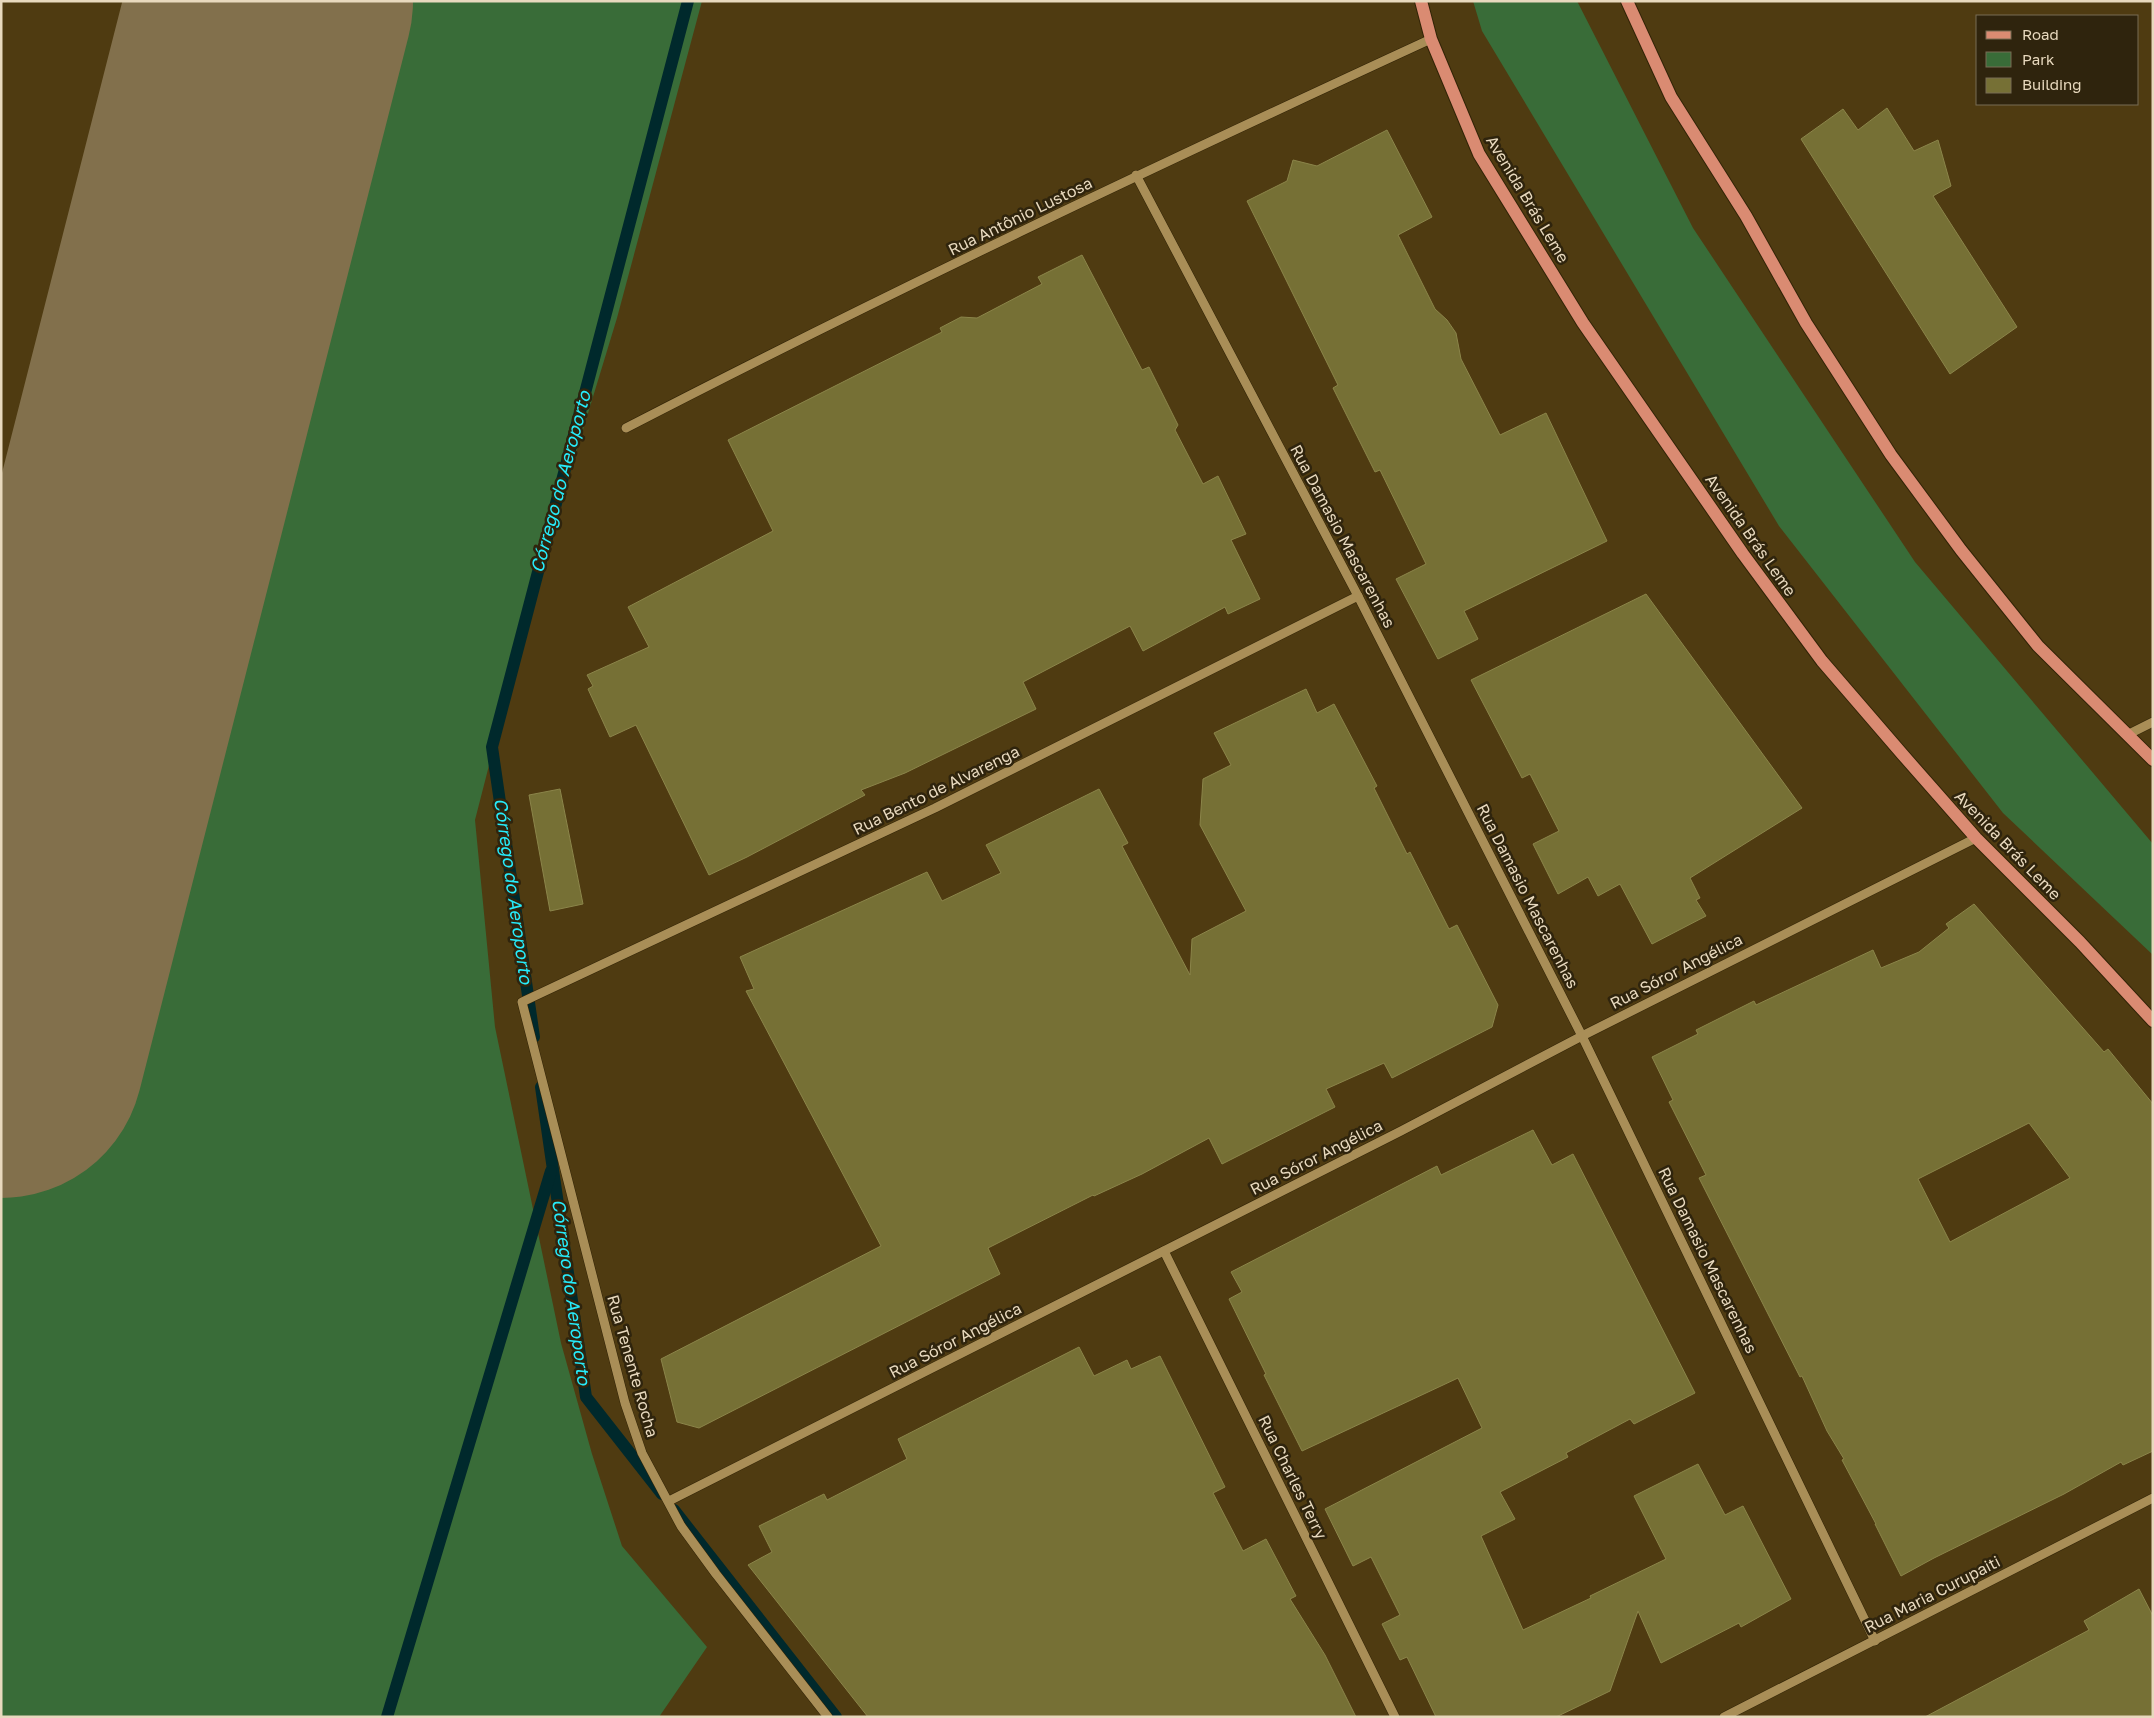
<svg xmlns="http://www.w3.org/2000/svg" width="2154" height="1718" font-family="'Golos Text',sans-serif">
<rect width="100%" height="100%" fill="#4f3b11"/>
<!-- green -->
<g fill="#396c38">
<path d="M270,1H702L617,318L533,594L475,820L495,1027L561,1343L592,1454L622,1546L707,1647L659,1717H1V1055Z"/>
<path d="M1473,1H1577L1693,228L1915,562L2153,844V955L2003,813L1779,526L1482,31Z"/>
</g>
<g fill="none" stroke-linecap="round" stroke-linejoin="round">
<!-- stream -->
<g stroke="#00292c" stroke-width="12">
<path d="M534,1037L492,747L688,1"/>
<path d="M541,1087L586,1397L662,1494"/>
<path d="M674,1510L836,1717"/>
<path d="M387,1717L551,1171"/>
</g>
<!-- runway -->
<path stroke="#82704c" stroke-width="286" d="M1,1055L270,1"/>
</g>
<!-- building -->
<g fill="#767035" stroke="#8b854a" fill-rule="evenodd">
<path d="M1887,108L1914,151L1938,140L1951,186L1933,196L2017,327L1950,374L1801,139L1843,109L1858,130Z"/>
<path d="M1387,130L1432,217L1398,235L1435,309L1447,320L1456,333L1461,359L1500,435L1546,413L1607,541L1464,611L1478,639L1438,659L1396,579L1426,564L1380,470L1375,472L1333,388L1338,385L1247,201L1287,181L1293,160L1317,166Z"/>
<path d="M1082,255L1142,370L1149,367L1178,425L1175,430L1203,484L1218,476L1246,534L1231,540L1260,599L1228,614L1225,607L1143,651L1130,626L1023,682L1036,709L905,773L861,790L865,795L747,857L709,875L636,725L610,737L588,689L593,686L587,675L649,647L628,607L773,531L728,440L942,332L940,328L961,317L977,318L1042,284L1038,277Z"/>
<path d="M1646,594L1802,808L1690,878L1700,898L1696,900L1706,916L1652,944L1620,884L1598,896L1588,877L1558,894L1533,844L1559,831L1530,774L1522,778L1471,680Z"/>
<path d="M1306,689L1317,713L1334,704L1377,786L1374,788L1407,854L1410,852L1449,929L1457,925L1498,1005L1492,1027L1392,1078L1384,1063L1326,1089L1335,1107L1222,1164L1209,1138L1142,1174L1094,1196L1093,1195L988,1248L1000,1274L699,1428L677,1422L661,1359L881,1246L746,991L754,989L740,957L927,872L942,901L1001,873L986,845L1099,789L1128,843L1122,846L1190,975L1192,939L1246,911L1200,825L1203,779L1231,765L1214,733Z"/>
<path d="M560,789L583,904L550,911L529,795Z"/>
<path d="M1974,904L2104,1052L2108,1049L2153,1104V1451L2123,1465L2121,1462L2064,1494L1934,1558L1901,1576L1875,1524H1876L1842,1460L1844,1459L1827,1431L1802,1376L1800,1377L1699,1178L1706,1175L1669,1102L1673,1100L1652,1057L1698,1034L1696,1030L1754,1001L1756,1005L1873,950L1881,968L1919,952L1949,928L1946,924ZM2029,1123L2070,1178L1950,1242L1918,1179Z"/>
<path d="M1533,1130L1552,1165L1573,1154L1695,1393L1634,1424L1630,1419L1566,1453L1568,1457L1500,1492L1515,1519L1481,1536L1523,1630L1591,1598L1590,1596L1666,1559L1634,1496L1698,1464L1725,1515L1743,1506L1791,1599L1741,1627L1739,1623L1661,1663L1638,1611L1610,1691L1556,1717H1436L1407,1657L1400,1660L1382,1624L1400,1615L1371,1557L1353,1566L1325,1509L1482,1428L1458,1378L1302,1451L1264,1375L1266,1374L1229,1299L1242,1292L1231,1272L1437,1166L1441,1175Z"/>
<path d="M1079,1347L1094,1376L1127,1360L1131,1369L1160,1356L1225,1487L1213,1493L1243,1551L1266,1539L1296,1596L1290,1599L1325,1655L1356,1717H868L748,1565L772,1552L759,1526L824,1494L827,1500L907,1459L898,1439Z"/>
<path d="M2139,1589L2153,1616V1717H1925L2089,1630L2084,1621Z"/>
</g>
<g fill="none" stroke-linecap="round" stroke-linejoin="round">
<defs>
<g id="minor">
<path d="M1136,175L1358,596L1582,1036L1875,1641"/>
<path d="M626,428C891,291 1160,164 1431,39"/>
<path d="M2127,735L2153,722"/>
<path d="M1164,1251L1395,1717"/>
<path d="M669,1501L1401,1131L1582,1036L1976,838"/>
<path d="M828,1717L716,1574L681,1526L642,1453L625,1403L522,1002L935,808L1358,596"/>
<path d="M1724,1717L2153,1498"/>
</g>
<g id="major">
<path d="M1421,1L1431,39L1479,154L1583,323L1743,554L1822,661L1903,755L1976,838L2080,942L2153,1021"/>
<path d="M1627,1L1671,97L1746,216L1806,323L1891,455L1961,550L2038,646L2153,760"/>
</g>
</defs>
<!-- minor casing -->
<use href="#minor" stroke="#312306" stroke-width="10"/>
<!-- major casing -->
<use href="#major" stroke="#312306" stroke-width="14"/>
<!-- minor -->
<use href="#minor" stroke="#a98e57" stroke-width="9"/>
<!-- major -->
<use href="#major" stroke="#da8b72" stroke-width="12"/>
</g>
<g text-anchor="middle" stroke-width="5" stroke-linejoin="round" paint-order="stroke">
<!-- street labels -->
<g font-size="16" fill="#e8d9be" stroke="#2f240d">
<text transform="translate(1528 199) rotate(59)" y="6">Avenida Brás Leme</text>
<text transform="translate(1020 216) rotate(-26)" y="6">Rua Antônio Lustosa</text>
<text transform="translate(1751 535) rotate(55)" y="6">Avenida Brás Leme</text>
<text transform="translate(1343 536) rotate(62)" y="6">Rua Damasio Mascarenhas</text>
<text transform="translate(936 790) rotate(-26)" y="6">Rua Bento de Alvarenga</text>
<text transform="translate(2008 845) rotate(46)" y="6">Avenida Brás Leme</text>
<text transform="translate(1528 896) rotate(63)" y="6">Rua Damasio Mascarenhas</text>
<text transform="translate(1676 971) rotate(-27)" y="6">Rua Sóror Angélica</text>
<text transform="translate(1316 1157) rotate(-27)" y="6">Rua Sóror Angélica</text>
<text transform="translate(1708 1260) rotate(64)" y="6">Rua Damasio Mascarenhas</text>
<text transform="translate(955 1340) rotate(-27)" y="6">Rua Sóror Angélica</text>
<text transform="translate(633 1366) rotate(74)" y="6">Rua Tenente Rocha</text>
<text transform="translate(1293 1477) rotate(64)" y="6">Rua Charles Terry</text>
<text transform="translate(1932 1594) rotate(-27)" y="6">Rua Maria Curupaiti</text>
</g>
<!-- water labels -->
<g font-size="18" font-style="italic" fill="#26ecfb" stroke="#2f240d">
<text transform="translate(561 482) rotate(-75)" y="6">Córrego do Aeroporto</text>
<text transform="translate(513 891) rotate(82)" y="6">Córrego do Aeroporto</text>
<text transform="translate(571 1292) rotate(82)" y="6">Córrego do Aeroporto</text>
</g>
</g>
<!-- border -->
<rect width="2154" height="1718" fill="none" stroke="#e8d9be" stroke-width="5"/>
<!-- legend -->
<rect x="1976" y="15" width="162" height="90" fill="#2f240d" stroke="#796c54"/>
<rect x="1986" y="31" width="25" height="8" fill="#da8b72" stroke="#796c54"/>
<text x="2022" y="40" font-size="15" fill="#e8d9be">Road</text>
<rect x="1986" y="52" width="25" height="15" fill="#396c38" stroke="#796c54"/>
<text x="2022" y="65" font-size="15" fill="#e8d9be">Park</text>
<rect x="1986" y="78" width="25" height="15" fill="#767035" stroke="#796c54"/>
<text x="2022" y="90" font-size="15" fill="#e8d9be">Building</text>
</svg>
